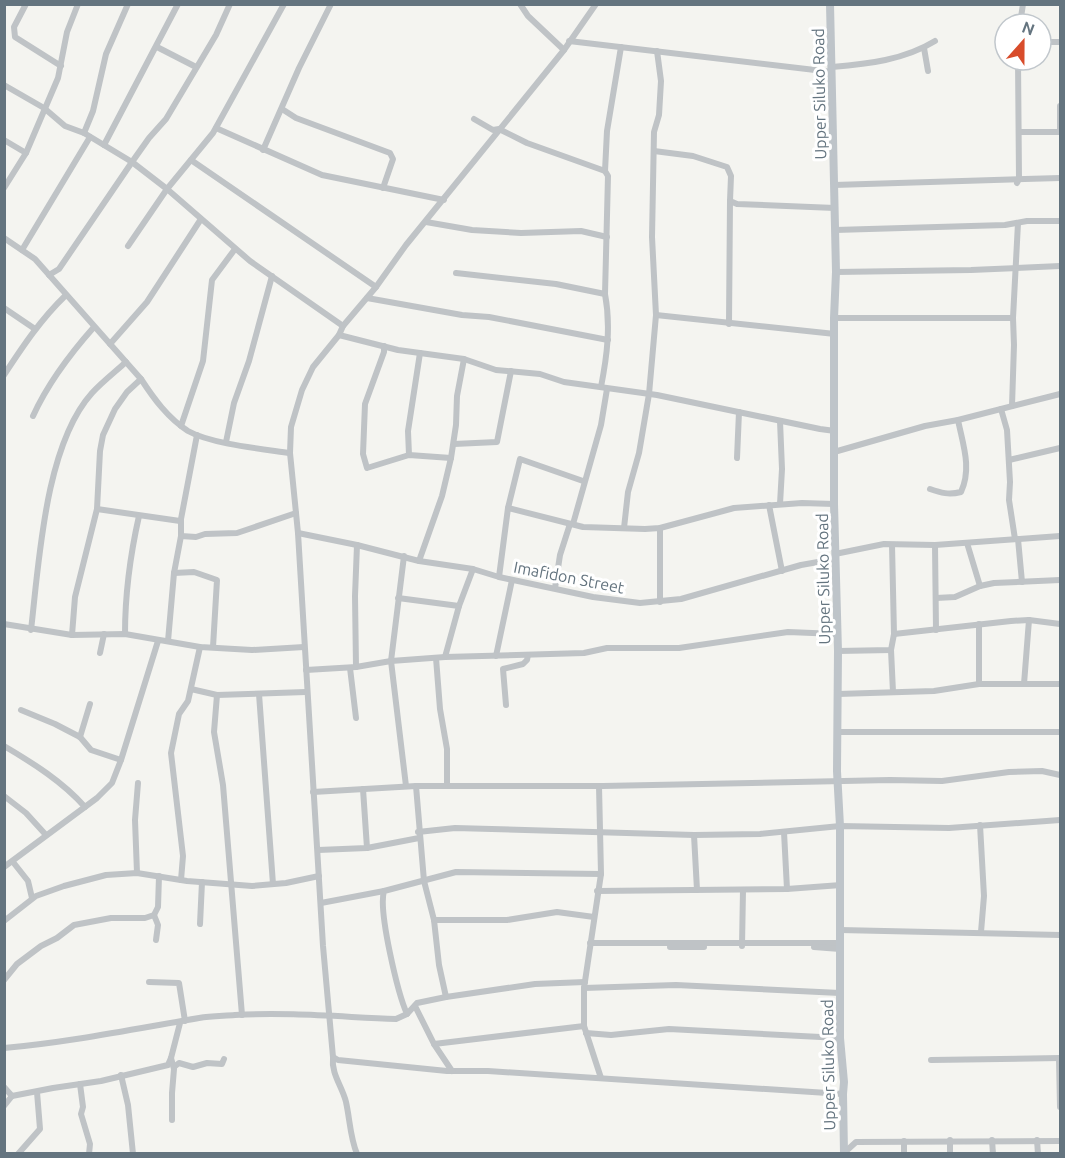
<svg xmlns="http://www.w3.org/2000/svg" width="1065" height="1158" font-family="Ubuntu,sans-serif">
<rect width="100%" height="100%" fill="#f4f4f0"/>
<g fill="none" stroke-linecap="round" stroke-linejoin="round">
<!-- minor -->
<g stroke="#bfc3c6" stroke-width="6">
<path d="M26,4L14,27L15,37L61,66"/>
<path d="M520,4L528,16L564,50"/>
<path d="M596,4L564,50L406,245L376,287L343,326L339,335L313,367L302,390L291,427L290,453L298,533L323,946L333,1057L338,1060L447,1071H488L843,1094"/>
<path d="M1020,24L1023,4"/>
<path d="M569,41L832,72"/>
<path d="M1041,42H1060"/>
<path d="M157,47L196,67"/>
<path d="M924,48L928,71"/>
<path d="M832,67C868,64 904,60 935,41"/>
<path d="M4,85L44,108L65,126L84,133L132,162L167,189L250,261L343,326"/>
<path d="M282,109L296,118L390,153L393,159L383,188"/>
<path d="M474,119L493,130L499,129L527,143L605,171L608,176L605,294C611,326 607,356 601,387"/>
<path d="M216,128L322,175L444,200"/>
<path d="M1020,132H1060"/>
<path d="M1060,132V106"/>
<path d="M84,133L93,111L106,54L128,4"/>
<path d="M4,140L26,153"/>
<path d="M104,145L178,4"/>
<path d="M263,150L299,68L331,4"/>
<path d="M654,151L693,156L727,167L731,176L730,201L737,204L835,208"/>
<path d="M191,160L376,287"/>
<path d="M605,171L607,131L621,47"/>
<path d="M1017,183L1019,179L1018,60"/>
<path d="M834,185L1060,178"/>
<path d="M4,188L26,153L58,78L67,32L78,4"/>
<path d="M426,222L472,230L521,233L581,231L607,237"/>
<path d="M835,230L1005,225L1027,221H1060"/>
<path d="M4,238L35,259L141,379C154,399 168,418 188,431C211,444 263,449 290,453"/>
<path d="M128,246L167,189L213,133L284,4"/>
<path d="M22,250L90,137"/>
<path d="M836,272L971,270L1060,266"/>
<path d="M456,273L556,284L605,294"/>
<path d="M49,275L59,269L132,162L149,138L166,119L216,35L230,4"/>
<path d="M367,298L462,315L489,317L608,340"/>
<path d="M4,308L35,329"/>
<path d="M656,315L835,334"/>
<path d="M834,318H1013L1018,223"/>
<path d="M729,324L730,201"/>
<path d="M339,335L398,350L464,359L496,370L540,374L564,382L657,395L820,429L835,431"/>
<path d="M110,344L147,302L201,219"/>
<path d="M384,346V352L365,404L363,454L367,468L409,455L451,458"/>
<path d="M4,375C23,346 41,319 66,295"/>
<path d="M1012,406L1014,345L1013,318"/>
<path d="M1001,409L1007,430L1010,482L1009,500L1015,539"/>
<path d="M33,416C48,383 70,354 94,327"/>
<path d="M780,421L782,469L780,504"/>
<path d="M181,426L203,361L212,280L235,249"/>
<path d="M226,442L234,403L249,361L272,276"/>
<path d="M454,444L497,442L511,371"/>
<path d="M834,452L925,426L958,420L1060,394"/>
<path d="M409,455L408,431L420,353"/>
<path d="M737,458L739,412"/>
<path d="M1009,460L1060,448"/>
<path d="M930,489C941,493 949,495 961,492C972,468 963,445 958,420"/>
<path d="M769,505L782,571"/>
<path d="M508,508L520,459L583,481"/>
<path d="M97,509L180,521"/>
<path d="M573,524L601,425L607,389"/>
<path d="M624,528L628,492L639,453L649,394L656,315L652,237L654,132L659,115L661,81L657,51"/>
<path d="M660,528V602"/>
<path d="M298,533L357,545L419,561L473,569L499,577L593,597L640,603L681,599L801,565L835,559"/>
<path d="M181,536L196,537L205,534L237,533L296,513"/>
<path d="M1018,539L1022,582"/>
<path d="M967,543L980,586"/>
<path d="M935,545L936,630"/>
<path d="M835,554L884,544L935,545L1060,536"/>
<path d="M404,556L391,661L406,786"/>
<path d="M419,561L442,496L451,458L456,425L457,396L464,359"/>
<path d="M174,573L194,572L217,580L213,647"/>
<path d="M499,577L508,508L583,527L645,529L660,528L734,508L802,503L834,504"/>
<path d="M555,588L560,555L570,524"/>
<path d="M398,598L459,606"/>
<path d="M936,598L955,597L980,586L994,583L1060,580"/>
<path d="M4,624L72,635L125,634L200,647L252,650L304,647"/>
<path d="M979,624V684"/>
<path d="M31,630C39,562 45,445 92,393C102,382 115,372 126,362"/>
<path d="M125,634C125,593 130,556 139,516"/>
<path d="M894,634L1011,621L1029,620L1060,624"/>
<path d="M72,635L75,597L97,509L100,451L103,435L115,409L127,392L141,379"/>
<path d="M168,641L174,573L181,536V519L197,435"/>
<path d="M891,650L893,692"/>
<path d="M838,651L891,650L894,634L892,545"/>
<path d="M100,653L104,634"/>
<path d="M496,656L512,580"/>
<path d="M445,657L459,606L473,569"/>
<path d="M436,658L440,709L447,749V786"/>
<path d="M356,667L355,596L357,545"/>
<path d="M350,668L356,718"/>
<path d="M306,670L356,667L391,661L445,657L584,653L607,648H679L788,632L837,634"/>
<path d="M1024,684L1029,620"/>
<path d="M191,689L217,695L306,692"/>
<path d="M259,694L273,884"/>
<path d="M838,694L934,691L979,684H1060"/>
<path d="M217,695L214,732L223,785L242,1015"/>
<path d="M506,705L503,669L523,664L527,660L528,655"/>
<path d="M21,710L55,724L80,737L91,750L121,760"/>
<path d="M838,732H1060"/>
<path d="M80,737L90,704"/>
<path d="M4,746C33,763 63,782 85,807"/>
<path d="M416,786L424,881L434,920L439,965L446,997L535,984L585,982"/>
<path d="M363,789L367,848"/>
<path d="M313,792L416,786H603L890,780L942,781L1009,772L1042,771L1060,775"/>
<path d="M4,796L26,813L46,835"/>
<path d="M980,825L984,896L981,932"/>
<path d="M418,832L455,828L694,835L760,834L840,826L949,828L1060,820"/>
<path d="M784,832L787,889"/>
<path d="M694,835L697,890"/>
<path d="M318,850L367,848L419,838"/>
<path d="M13,862L28,881L32,898"/>
<path d="M4,867L97,798L112,783L121,760L158,641"/>
<path d="M137,873L135,820L138,783"/>
<path d="M181,880L183,856L171,753L179,714L188,701L200,647"/>
<path d="M597,891L787,889L841,885"/>
<path d="M321,903L384,891"/>
<path d="M154,915L158,925L156,940"/>
<path d="M434,920H507L557,912L594,917"/>
<path d="M4,921L36,896L64,886L106,875L137,873L187,881L252,886L286,883L319,876"/>
<path d="M200,924L202,882"/>
<path d="M840,930L1060,935"/>
<path d="M590,943H840"/>
<path d="M742,946L743,890"/>
<path d="M670,947H704"/>
<path d="M814,947L840,949"/>
<path d="M4,980L17,964L41,946L57,938L74,925L111,918H145L154,915L158,907L159,876"/>
<path d="M149,982L179,983L185,1021"/>
<path d="M584,988L676,985L840,993"/>
<path d="M415,1006L434,1044L452,1071"/>
<path d="M407,1014C398,994 378,911 384,891L456,872L601,874"/>
<path d="M584,1026V988L601,874L599,786"/>
<path d="M586,1033L611,1035L669,1029L840,1038"/>
<path d="M434,1044L584,1026L601,1078"/>
<path d="M4,1048C70,1042 134,1029 199,1018C211,1016 223,1016 235,1015C289,1012 342,1017 396,1019L407,1014L417,1003L446,997"/>
<path d="M333,1057C331,1074 342,1086 346,1102C350,1120 350,1137 357,1154"/>
<path d="M1059,1058L1060,1107"/>
<path d="M931,1060L1060,1058"/>
<path d="M174,1067L179,1063L193,1067L207,1063L222,1064L224,1059"/>
<path d="M121,1075L128,1105L133,1154"/>
<path d="M80,1084L83,1107L81,1114L90,1144L89,1154"/>
<path d="M4,1087L12,1096L4,1106"/>
<path d="M12,1096L53,1088L101,1081L168,1065L171,1058"/>
<path d="M172,1120V1093L174,1069L171,1058L180,1023"/>
<path d="M950,1140V1154"/>
<path d="M992,1140L993,1154"/>
<path d="M1037,1140L1038,1154"/>
<path d="M904,1141V1154"/>
<path d="M844,1153L856,1142L1060,1141"/>
<path d="M18,1154L40,1129L37,1092"/>
</g>
<!-- major -->
<path stroke="#bec4c9" stroke-width="8" d="M830,4L836,272L834,318V504L838,651L837,771L840,826V1038L844,1082L843,1094L844,1154"/>
</g>
<g text-anchor="middle" stroke-width="6" stroke-linejoin="round" paint-order="stroke">
<!-- street labels -->
<g font-size="16" fill="#64747f" stroke="#fff">
<text transform="translate(819 94) rotate(-91)" y="6">Upper Siluko Road</text>
<text transform="translate(569 577) rotate(11)" y="6">Imafidon Street</text>
<text transform="translate(823 579) rotate(-91)" y="6">Upper Siluko Road</text>
<text transform="translate(828 1065) rotate(-91)" y="6">Upper Siluko Road</text>
</g>
</g>
<!-- border -->
<rect width="1065" height="1158" fill="none" stroke="#64747f" stroke-width="12"/>
<!-- north arrow -->
<g transform="translate(1023 42) rotate(21)"><circle r="28" fill="#ffffff" stroke="#c1c7cc" stroke-width="1.5"/>
<path d="M0-4.5L10 22L0 15L-10 22Z" fill="#d84c2b"/>
<text y="-9" font-size="16" font-weight="bold" text-anchor="middle" fill="#64747f">N</text>
</g>
</svg>
